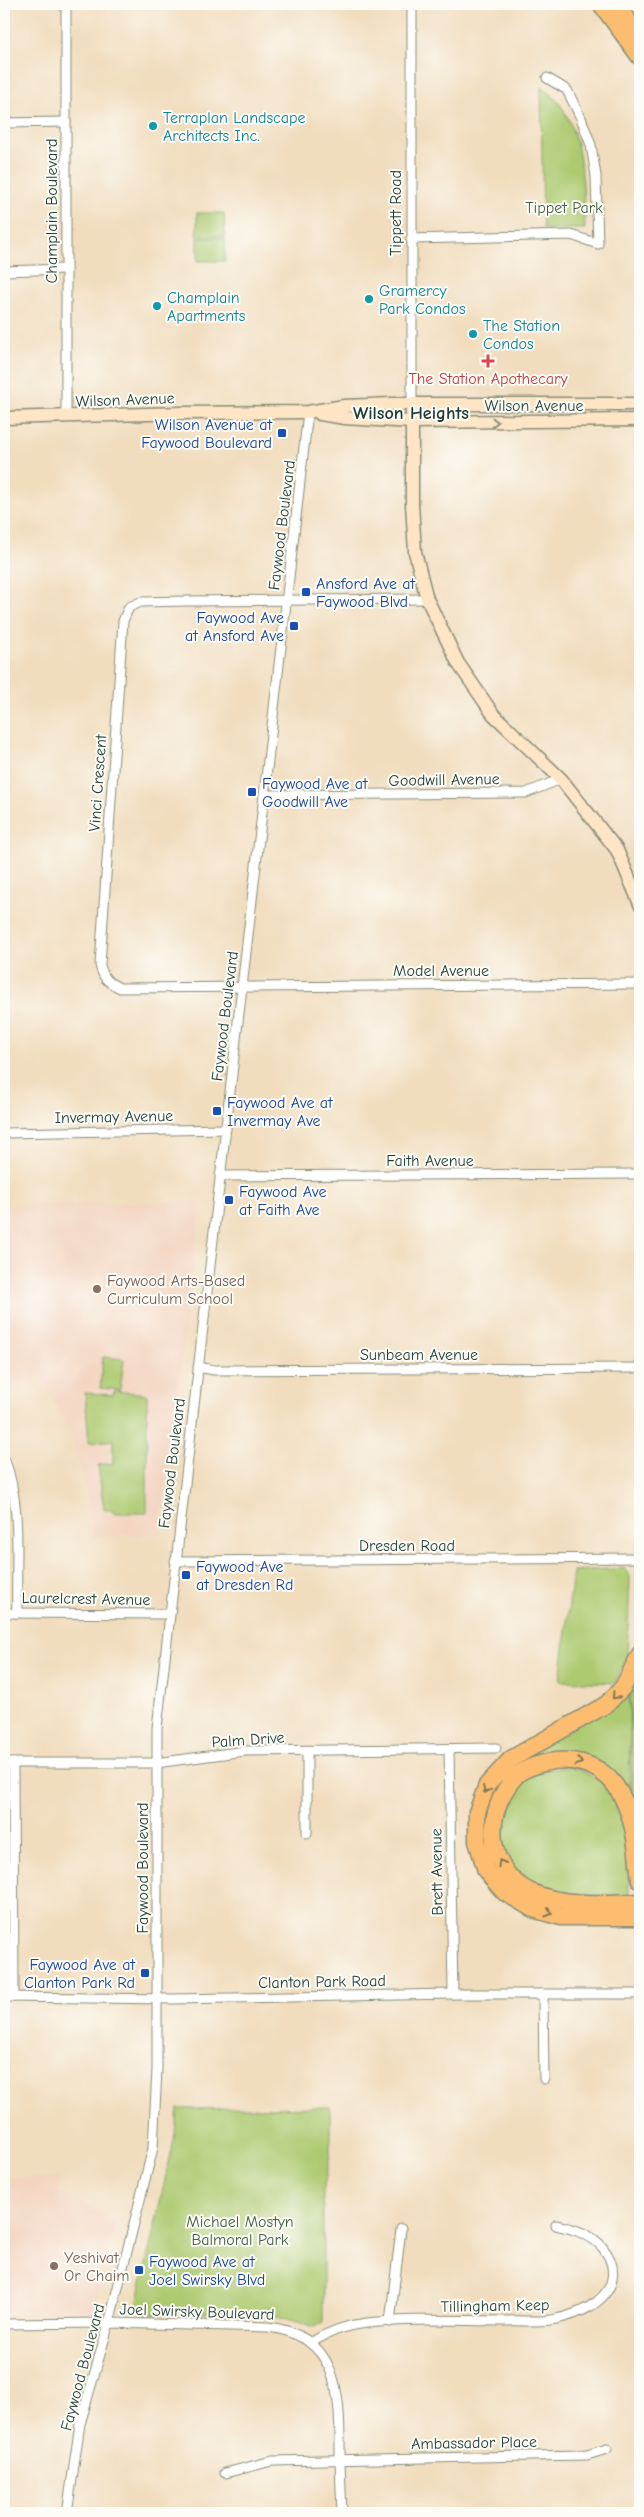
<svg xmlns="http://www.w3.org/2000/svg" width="644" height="2517" font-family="'Comic Neue',sans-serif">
<rect width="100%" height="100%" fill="#fdfcf7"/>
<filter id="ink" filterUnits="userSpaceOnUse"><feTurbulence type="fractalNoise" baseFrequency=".02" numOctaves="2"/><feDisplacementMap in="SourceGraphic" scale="10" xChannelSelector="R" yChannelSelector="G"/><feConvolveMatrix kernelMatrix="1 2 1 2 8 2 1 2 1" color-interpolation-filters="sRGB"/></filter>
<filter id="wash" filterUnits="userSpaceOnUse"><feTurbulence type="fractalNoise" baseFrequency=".0096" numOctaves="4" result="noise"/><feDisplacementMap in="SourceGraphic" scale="20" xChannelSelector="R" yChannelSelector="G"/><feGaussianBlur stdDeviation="1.12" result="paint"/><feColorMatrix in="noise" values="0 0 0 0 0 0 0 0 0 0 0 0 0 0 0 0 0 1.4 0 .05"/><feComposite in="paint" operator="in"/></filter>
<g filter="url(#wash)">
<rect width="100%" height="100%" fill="#f1ddbe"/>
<!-- built -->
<g fill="#f3d4bf">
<path d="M4,1141V1205L201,1201L160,1534L92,1537L88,1495L70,1432L41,1375L4,1391Z"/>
<path d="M60,2177V2192L117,2221L93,2311L4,2312V2178Z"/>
</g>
<!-- green -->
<g fill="#adca71" stroke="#668452">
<path d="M541,87C583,110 584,187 585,229H543Z"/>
<path d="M197,213H224L225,236H197Z"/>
<rect x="198" y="238" width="27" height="23"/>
<path d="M103,1357L124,1359L120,1390L100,1388Z"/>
<path d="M114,1391L147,1394V1513H113V1510H104L98,1465L113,1463V1440L89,1443L85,1393L113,1395Z"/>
<path d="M624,1568L630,1577L627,1658L615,1683L560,1681L573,1571Z"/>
<path d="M634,1676L637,1818L632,1804L630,1684Z"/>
<path d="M629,1692L630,1798L617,1779L538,1758L532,1753Z"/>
<path d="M568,1767C592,1773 607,1783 619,1805L616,1807C628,1836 628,1864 629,1895C598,1895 559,1900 531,1883C495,1860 489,1811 521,1781C532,1770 552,1769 568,1767Z"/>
<path d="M330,2107V2155L323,2192V2322L314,2327C266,2305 198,2314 145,2315L137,2304L174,2140L178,2109Z"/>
</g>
</g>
<g filter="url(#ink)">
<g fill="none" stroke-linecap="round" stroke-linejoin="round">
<defs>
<g id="street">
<path d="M4,123L66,122"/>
<path d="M411,239L571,235L598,244L596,176L591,145L581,118L567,90L547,78"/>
<path d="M4,271L66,269"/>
<path d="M412,404V4"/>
<path d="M66,417V4"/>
<path d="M427,599L187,601L141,602L129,607L123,621L100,965C103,978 107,982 120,988L640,984"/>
<path d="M264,795L526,793L561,779"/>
<path d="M4,1133L226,1129"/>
<path d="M220,1176L640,1174"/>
<path d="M198,1367L214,1370L640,1368"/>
<path d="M4,1458C23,1506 15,1562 17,1613"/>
<path d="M175,1561L640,1558"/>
<path d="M4,1613L169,1614"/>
<path d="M449,1749L453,1994"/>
<path d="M307,1751V1833"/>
<path d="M4,1763H156L245,1751L496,1748"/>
<path d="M13,1763L14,1997"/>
<path d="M543,1994L544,2079"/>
<path d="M4,1997L172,1999L453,1994H640"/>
<path d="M390,2322L401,2229"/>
<path d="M4,2324L109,2323L268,2327C337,2335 340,2391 340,2448C340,2470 341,2492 342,2513"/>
<path d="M310,2343C328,2332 346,2325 367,2323C413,2318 461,2321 507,2321C523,2320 540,2323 556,2319C576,2315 604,2304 611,2283C615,2270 611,2258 603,2248C593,2235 571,2228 556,2225"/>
<path d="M225,2473L272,2461L587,2455L607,2449"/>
<path d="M67,2513L80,2424L109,2323L153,2148L157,2070V1728L308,412"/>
</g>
<g id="secondary">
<path d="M412,404V504L415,552L427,599L458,663L493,714L561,779L617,850L640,904"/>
<path d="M320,414L345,418L411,422L640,420"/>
<path d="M4,418L183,413L308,412L344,406L391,404H640"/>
</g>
<g id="highway">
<path d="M601,4L640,57"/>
<path d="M619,4L640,42"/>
<path d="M640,1654L623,1687L607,1704L511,1759L487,1785L477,1812V1841L486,1871L504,1892L533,1909L561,1917H640"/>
<path d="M640,1881C637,1851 635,1819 620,1793C602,1761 566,1754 534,1766C528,1768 519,1772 515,1777C483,1812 485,1871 531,1892C565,1907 604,1903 640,1902"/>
</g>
</defs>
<!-- street casing -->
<use href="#street" stroke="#888d79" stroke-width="11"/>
<!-- secondary casing -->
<use href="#secondary" stroke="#888d79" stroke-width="15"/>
<!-- highway casing -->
<use href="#highway" stroke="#888d79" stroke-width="19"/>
<!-- street -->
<use href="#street" stroke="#fff" stroke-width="9"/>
<!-- secondary -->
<use href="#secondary" stroke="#fee5c5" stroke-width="12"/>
<!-- highway -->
<use href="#highway" stroke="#fcbd6f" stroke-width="16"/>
</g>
<!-- one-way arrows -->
<defs><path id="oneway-chevron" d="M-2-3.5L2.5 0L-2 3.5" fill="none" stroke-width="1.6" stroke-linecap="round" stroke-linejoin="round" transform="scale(1.25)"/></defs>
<use stroke="#8e917c" href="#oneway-chevron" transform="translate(495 422)"/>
<g stroke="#82774f">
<use href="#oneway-chevron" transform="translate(615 1696) rotate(133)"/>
<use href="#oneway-chevron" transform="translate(579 1762) rotate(15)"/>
<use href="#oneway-chevron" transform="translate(486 1790) rotate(116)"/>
<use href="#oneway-chevron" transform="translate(501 1863) rotate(-120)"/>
<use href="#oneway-chevron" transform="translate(549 1913) rotate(17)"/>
</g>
</g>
<!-- markers -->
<g fill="#0f9aa8" stroke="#fdfcf7" stroke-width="2">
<circle cx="153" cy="126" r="5"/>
<circle cx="369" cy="299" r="5"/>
<circle cx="157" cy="306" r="5"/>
<circle cx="473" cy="334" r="5"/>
</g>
<path fill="#e0444e" stroke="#fdfcf7" stroke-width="2" d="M485.5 353.5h5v5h5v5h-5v5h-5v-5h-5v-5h5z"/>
<g fill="#1a4fb4" stroke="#fdfcf7" stroke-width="2">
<rect x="277" y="428" width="10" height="10" rx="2.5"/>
<rect x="301" y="587" width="10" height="10" rx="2.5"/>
<rect x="289" y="621" width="10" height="10" rx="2.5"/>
<rect x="247" y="787" width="10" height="10" rx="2.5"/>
<rect x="212" y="1106" width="10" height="10" rx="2.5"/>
<rect x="224" y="1195" width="10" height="10" rx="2.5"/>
<rect x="181" y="1570" width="10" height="10" rx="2.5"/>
<rect x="140" y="1968" width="10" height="10" rx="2.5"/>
<rect x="134" y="2265" width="10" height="10" rx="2.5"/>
</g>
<g fill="#8d6e63" stroke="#fdfcf7" stroke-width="2">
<circle cx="97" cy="1289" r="5"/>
<circle cx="54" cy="2266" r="5"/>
</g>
<g text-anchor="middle" stroke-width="4" stroke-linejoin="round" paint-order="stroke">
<!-- culture labels -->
<g font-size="16" fill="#0d838f" stroke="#fdfcf7" text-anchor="start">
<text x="163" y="123">Terraplan Landscape<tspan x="163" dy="18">Architects Inc.</tspan></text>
<text x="379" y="296">Gramercy<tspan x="379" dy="18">Park Condos</tspan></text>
<text x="167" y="303">Champlain<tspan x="167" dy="18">Apartments</tspan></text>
<text x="483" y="331">The Station<tspan x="483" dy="18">Condos</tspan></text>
</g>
<!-- park labels -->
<g font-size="16" fill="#426043" stroke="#fdfcf7">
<text x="564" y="213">Tippet Park</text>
<text x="240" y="2227">Michael Mostyn<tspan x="240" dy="18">Balmoral Park</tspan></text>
</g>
<!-- street labels -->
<g font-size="16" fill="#1f3d34" stroke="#fdfcf7">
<text transform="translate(51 211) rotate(-90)" y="6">Champlain Boulevard</text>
<text transform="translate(395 213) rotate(-90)" y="6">Tippett Road</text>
<text transform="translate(125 399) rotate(-2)" y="6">Wilson Avenue</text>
<text x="534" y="411">Wilson Avenue</text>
<text transform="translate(281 525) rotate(-83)" y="6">Faywood Boulevard</text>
<text transform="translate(444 779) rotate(-1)" y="6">Goodwill Avenue</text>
<text transform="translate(97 783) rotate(-86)" y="6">Vinci Crescent</text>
<text x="441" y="976">Model Avenue</text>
<text transform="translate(224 1016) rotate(-83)" y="6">Faywood Boulevard</text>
<text transform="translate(114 1116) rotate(-1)" y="6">Invermay Avenue</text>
<text x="430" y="1166">Faith Avenue</text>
<text x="419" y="1360">Sunbeam Avenue</text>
<text transform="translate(171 1463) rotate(-83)" y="6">Faywood Boulevard</text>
<text x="407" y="1551">Dresden Road</text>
<text transform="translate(86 1598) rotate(1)" y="6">Laurelcrest Avenue</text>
<text transform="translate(248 1739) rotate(-4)" y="6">Palm Drive</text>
<text transform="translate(142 1868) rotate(-90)" y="6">Faywood Boulevard</text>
<text transform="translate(436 1872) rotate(-91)" y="6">Brett Avenue</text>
<text transform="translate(322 1981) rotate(-1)" y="6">Clanton Park Road</text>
<text transform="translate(495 2305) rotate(-1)" y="6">Tillingham Keep</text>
<text transform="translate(197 2311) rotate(2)" y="6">Joel Swirsky Boulevard</text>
<text transform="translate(82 2367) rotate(-75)" y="6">Faywood Boulevard</text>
<text transform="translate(474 2442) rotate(-1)" y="6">Ambassador Place</text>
</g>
<!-- health labels -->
<g font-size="16" fill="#be3a42" stroke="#fdfcf7">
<text x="488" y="384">The Station Apothecary</text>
</g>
<!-- transit labels -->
<g font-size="16" fill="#164399" stroke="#fdfcf7" text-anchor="start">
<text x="272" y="430" text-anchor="end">Wilson Avenue at<tspan x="272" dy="18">Faywood Boulevard</tspan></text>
<text x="316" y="589">Ansford Ave at<tspan x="316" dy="18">Faywood Blvd</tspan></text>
<text x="284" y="623" text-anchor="end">Faywood Ave<tspan x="284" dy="18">at Ansford Ave</tspan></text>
<text x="262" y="789">Faywood Ave at<tspan x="262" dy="18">Goodwill Ave</tspan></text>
<text x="227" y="1108">Faywood Ave at<tspan x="227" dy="18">Invermay Ave</tspan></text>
<text x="239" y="1197">Faywood Ave<tspan x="239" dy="18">at Faith Ave</tspan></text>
<text x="196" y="1572">Faywood Ave<tspan x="196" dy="18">at Dresden Rd</tspan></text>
<text x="135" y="1970" text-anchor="end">Faywood Ave at<tspan x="135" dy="18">Clanton Park Rd</tspan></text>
<text x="149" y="2267">Faywood Ave at<tspan x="149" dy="18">Joel Swirsky Blvd</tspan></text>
</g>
<!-- education labels -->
<g font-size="16" fill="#785e54" stroke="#fdfcf7" text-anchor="start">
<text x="107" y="1286">Faywood Arts-Based<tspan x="107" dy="18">Curriculum School</tspan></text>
<text x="64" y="2263">Yeshivat<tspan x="64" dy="18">Or Chaim</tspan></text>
</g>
<!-- neighbourhood labels -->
<g font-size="18" font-weight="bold" fill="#1f3d34" stroke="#fdfcf7">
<text x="411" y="419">Wilson Heights</text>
</g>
</g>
<!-- margin -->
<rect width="644" height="2517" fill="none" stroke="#fdfcf7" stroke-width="20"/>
</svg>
